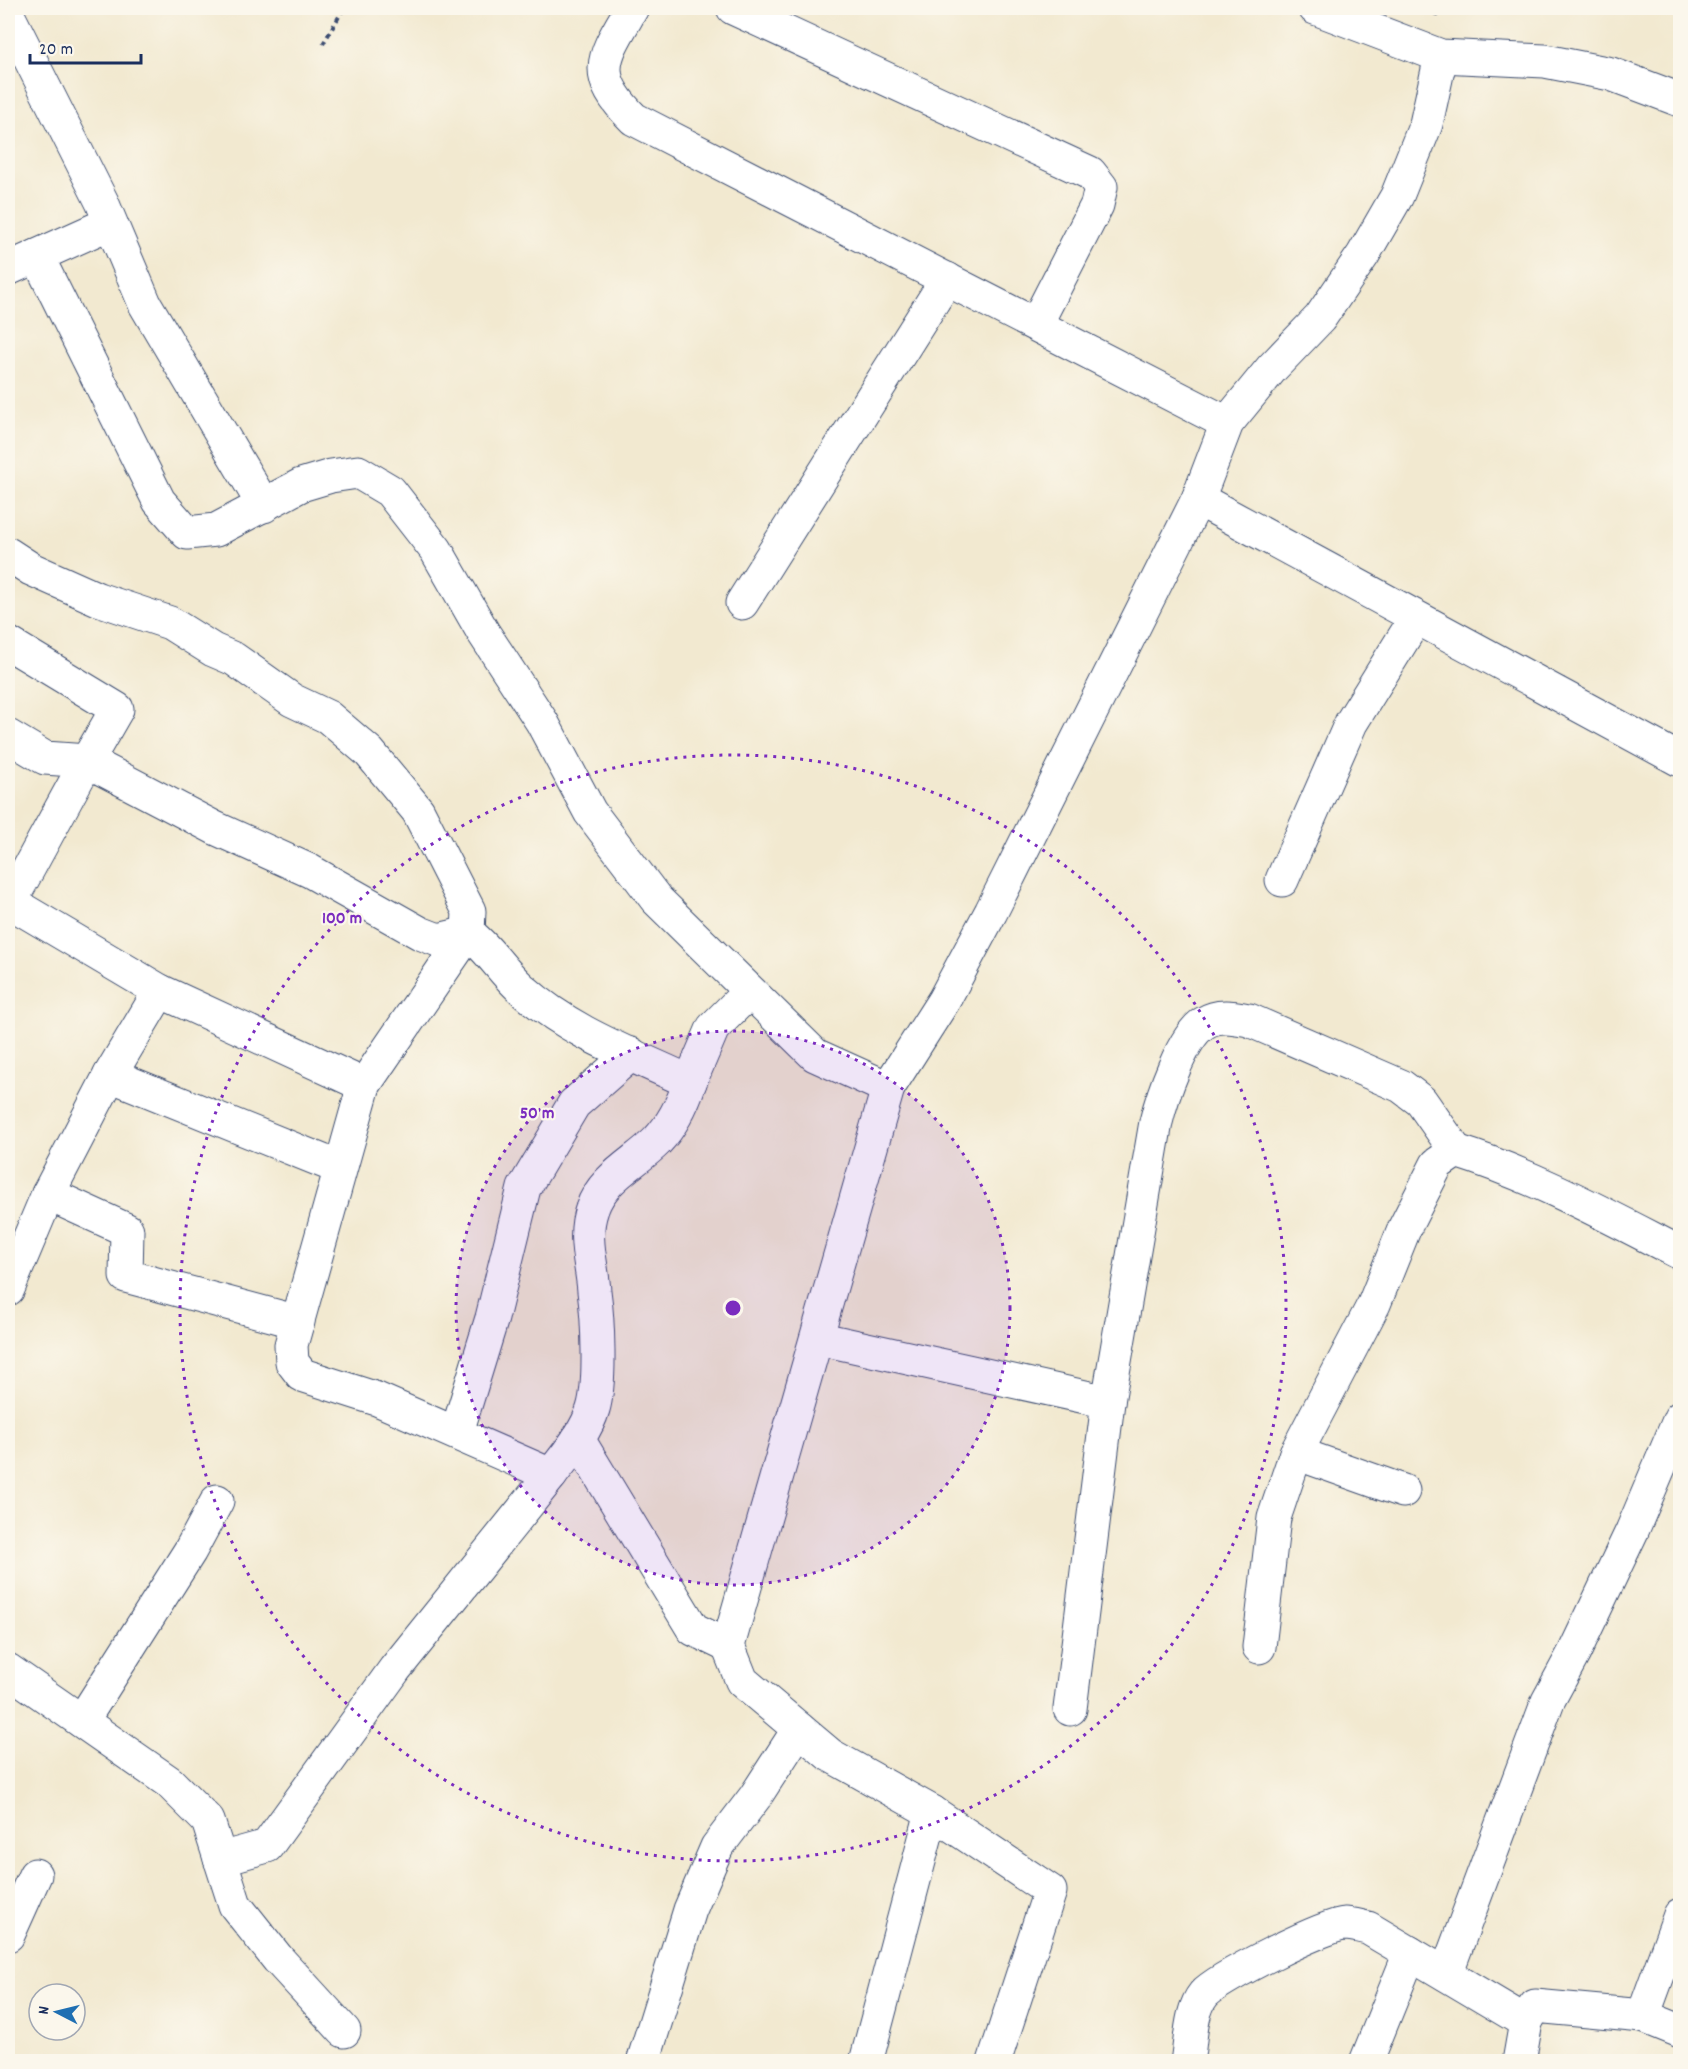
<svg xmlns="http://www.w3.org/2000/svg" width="1688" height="2069" font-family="Dekko,sans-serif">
<rect width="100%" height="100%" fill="#fbf7ec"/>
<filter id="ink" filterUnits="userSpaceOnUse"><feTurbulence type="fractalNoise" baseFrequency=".0167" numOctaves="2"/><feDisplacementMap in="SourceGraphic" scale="12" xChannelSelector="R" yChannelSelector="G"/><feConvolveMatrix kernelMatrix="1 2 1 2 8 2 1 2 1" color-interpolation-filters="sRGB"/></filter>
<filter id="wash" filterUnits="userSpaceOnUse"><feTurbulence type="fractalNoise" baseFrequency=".008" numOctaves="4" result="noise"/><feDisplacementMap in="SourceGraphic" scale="24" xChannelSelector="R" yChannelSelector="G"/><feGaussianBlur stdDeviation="1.35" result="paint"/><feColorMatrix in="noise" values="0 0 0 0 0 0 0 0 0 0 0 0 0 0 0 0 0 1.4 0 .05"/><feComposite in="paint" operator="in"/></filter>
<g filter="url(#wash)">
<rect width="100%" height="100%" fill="#f2e9d0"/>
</g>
<g filter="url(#ink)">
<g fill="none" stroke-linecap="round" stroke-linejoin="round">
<defs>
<g id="minor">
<path d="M632,8C604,56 588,74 634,119L1227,423"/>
<path d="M733,8L1090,173L1101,187L1097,205L1036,324"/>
<path d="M1315,8L1441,56L1545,61L1611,74L1680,100"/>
<path d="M8,15L102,202L145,304L264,506"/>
<path d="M37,256L159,501L187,533L216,530L301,485L331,476L358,472L390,491L436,550L483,632L542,722L590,812L656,899L815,1055L888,1088"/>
<path d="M8,269L110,223"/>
<path d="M1198,499L1680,760"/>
<path d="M8,554L31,569L98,599L170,623L213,650L234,659L292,700L328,717L369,752L418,811L469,911L468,933L364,1085L160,991"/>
<path d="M742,603L947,279"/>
<path d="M8,643L117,709L87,761L215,828L310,871L420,933L438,940L468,933C490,949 502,972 522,989C569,1032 633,1055 690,1082L713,1028L749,992"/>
<path d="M8,736L45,758L87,761L8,906"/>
<path d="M1282,880L1351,723L1416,618"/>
<path d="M8,901L160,991L110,1075L48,1194L8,1289"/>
<path d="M110,1075L340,1168"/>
<path d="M48,1194L127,1230L126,1276L298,1322"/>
<path d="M817,1338L1108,1402L1156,1122C1162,1097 1182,1037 1204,1023C1218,1014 1233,1017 1249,1020L1401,1086L1421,1101L1456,1151"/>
<path d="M457,1432L492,1318L524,1188L574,1104L631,1054"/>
<path d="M578,1439L693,1629L728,1646"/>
<path d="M1296,1453L1403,1491"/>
<path d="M551,1475C566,1455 586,1433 593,1409C601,1383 598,1319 594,1291C592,1263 582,1237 592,1209C602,1178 635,1163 657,1141C673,1124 683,1103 690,1082"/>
<path d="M1259,1647L1274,1518L1296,1453L1374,1304L1405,1227L1437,1164L1456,1151C1533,1175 1608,1216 1680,1253"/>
<path d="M8,1670L169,1782L208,1821L235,1905L278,1959L344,2031"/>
<path d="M1070,1709L1108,1402"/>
<path d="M82,1721L190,1551L217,1501"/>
<path d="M220,1859L267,1846L395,1669L551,1475L377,1399L302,1375L292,1362L291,1345L364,1085"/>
<path d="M8,1935L35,1875"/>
<path d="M1446,1974L1548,1701L1574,1653L1632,1531L1680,1418"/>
<path d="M1643,2016L1680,2031"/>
<path d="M643,2062L690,1910L717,1847L755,1797L799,1729"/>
<path d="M866,2062L932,1812"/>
<path d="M994,2062L1050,1891L932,1812L830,1755L742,1681L728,1646L888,1088L944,1000L991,912L1198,499L1227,423L1272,368L1320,318L1363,255L1397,196L1426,124L1441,56"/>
<path d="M1187,2062C1191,2041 1190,2011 1204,1994C1218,1978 1325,1925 1345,1924C1353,1924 1361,1927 1368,1928L1526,2022"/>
<path d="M1366,2062L1410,1953"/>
<path d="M1519,2062L1526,2022L1535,2006L1643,2016L1680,1915"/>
</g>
</defs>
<!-- minor casing -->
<use href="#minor" stroke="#3b4b6f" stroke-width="35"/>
<!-- path -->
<g stroke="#3b4b6f" stroke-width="4" stroke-dasharray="4.5 4.5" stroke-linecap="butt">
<path d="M1436,16L1438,8"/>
<path d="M323,44L344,8"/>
</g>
<!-- minor -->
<use href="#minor" stroke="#fff" stroke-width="33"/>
</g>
</g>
<!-- distance rings -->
<circle cx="733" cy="1308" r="277" fill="#7b2cbf" fill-opacity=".12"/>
<g fill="none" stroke="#7b2cbf" stroke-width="3" stroke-dasharray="3 6">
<circle cx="733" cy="1308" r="277"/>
<circle cx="733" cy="1308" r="553"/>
</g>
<circle cx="733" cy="1308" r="9" fill="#7b2cbf" stroke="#fbf7ec" stroke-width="3"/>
<g font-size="18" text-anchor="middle" font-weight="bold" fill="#7b2cbf" stroke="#fbf7ec" stroke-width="4.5" stroke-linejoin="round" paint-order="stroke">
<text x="342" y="923">100 m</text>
<text x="537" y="1118">50 m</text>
</g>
<!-- margin -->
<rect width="1688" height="2069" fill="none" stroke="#fbf7ec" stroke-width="30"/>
<!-- north arrow -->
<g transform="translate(57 2012) rotate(277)"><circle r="28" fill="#fbf7ec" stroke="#a1a7b3" stroke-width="1.5"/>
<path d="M0-4.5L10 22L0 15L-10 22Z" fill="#1f6fb2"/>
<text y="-9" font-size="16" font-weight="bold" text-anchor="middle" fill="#1b2f5e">N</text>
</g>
<!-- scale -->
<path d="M30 54v9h111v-9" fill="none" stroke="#1b2f5e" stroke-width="3"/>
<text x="39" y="54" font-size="18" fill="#1b2f5e" stroke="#fbf7ec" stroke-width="4.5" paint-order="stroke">20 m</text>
</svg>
